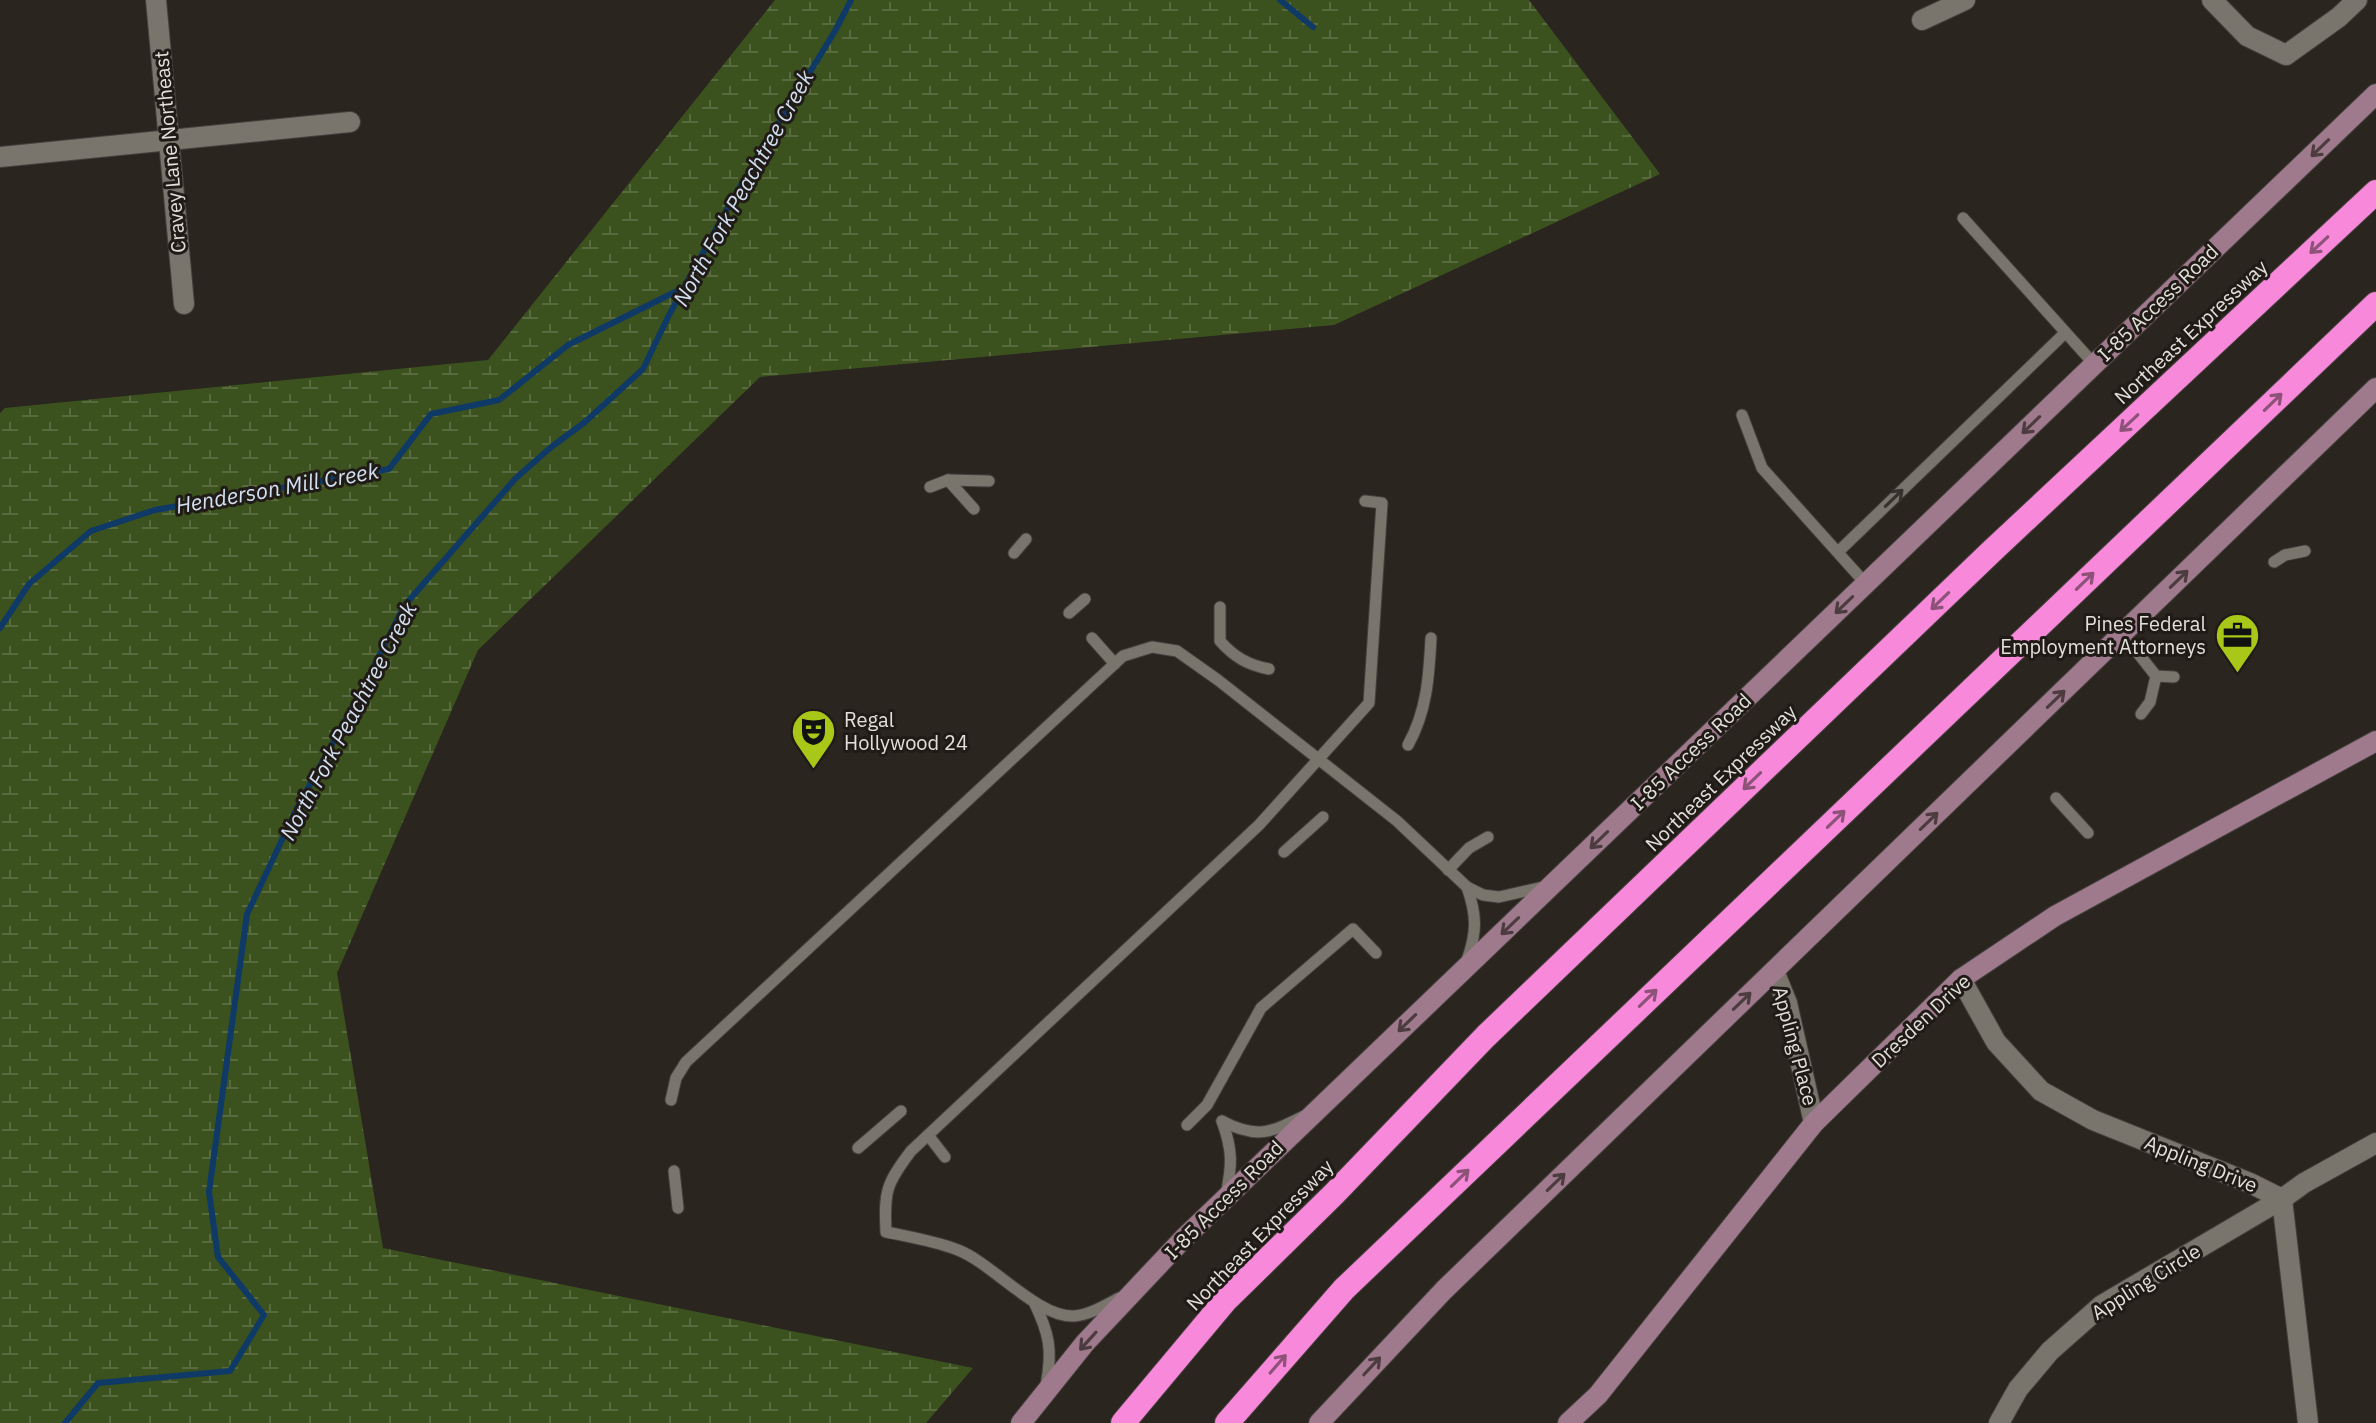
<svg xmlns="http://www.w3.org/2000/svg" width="2376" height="1423" font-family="'IBM Plex Sans',sans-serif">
<defs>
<pattern id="wetland-marsh" width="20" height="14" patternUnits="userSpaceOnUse" patternTransform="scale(2)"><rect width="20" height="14" fill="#3b521e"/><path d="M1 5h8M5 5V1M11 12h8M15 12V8" fill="none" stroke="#576b3e"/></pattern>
</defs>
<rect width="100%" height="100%" fill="#2a251f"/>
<!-- wetland -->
<path fill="url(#wetland-marsh)" d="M775,0H1529L1660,174L1334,325L760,377L478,650L337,973L383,1248L973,1368L926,1423H0V413L5,408L488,360Z"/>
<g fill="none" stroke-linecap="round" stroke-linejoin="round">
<!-- stream -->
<g stroke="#0f3967" stroke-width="6">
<path d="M1280,0L1313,27"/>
<path d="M0,628L29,584L91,531L155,510L389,469L431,414L499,400L568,345L685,287"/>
<path d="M65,1423L98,1383L230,1371L264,1315L218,1257L209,1192L247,914L297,808L365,684L404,606L515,479L550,448L585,422L643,369L669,315L733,198L835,31L851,0"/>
</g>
<defs>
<g id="lane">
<path d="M1963,218L2094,364"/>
<path d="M1742,415L1762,468L1866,584"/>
<path d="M948,480L974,509"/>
<path d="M930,487L948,480L989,481"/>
<path d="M1838,552L2065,333"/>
<path d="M1014,553L1026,539"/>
<path d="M2274,562L2285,555L2305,551"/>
<path d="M1220,607V641C1234,657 1248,665 1269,669"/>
<path d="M1069,613L1085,599"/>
<path d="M2123,634L2156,676L2150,702L2141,714"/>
<path d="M1092,638L1115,664"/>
<path d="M2156,676L2174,677"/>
<path d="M1408,745C1427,711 1429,676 1431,638"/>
<path d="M2056,798L2088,833"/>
<path d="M1284,852L1323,817"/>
<path d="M1448,870L1469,848L1488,837"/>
<path d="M1467,887C1477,916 1477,932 1467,960"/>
<path d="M671,1100L676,1078L686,1062L1123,656L1152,647L1177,651L1218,680L1397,821L1467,887L1483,895L1499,897L1543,887"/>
<path d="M1222,1121C1256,1139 1271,1133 1304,1116"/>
<path d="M1222,1121C1233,1151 1232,1165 1226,1195"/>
<path d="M1187,1125L1207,1105L1261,1008L1353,929L1376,953"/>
<path d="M928,1135L945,1157"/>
<path d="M858,1148L901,1111"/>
<path d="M674,1171L678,1208"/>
<path d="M1119,1298C1106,1305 1089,1315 1074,1316C1038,1318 992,1263 958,1250C935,1241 910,1237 886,1232C884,1191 886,1184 911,1151L1259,825L1369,703L1382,503L1365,501"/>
<path d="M1034,1302C1049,1333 1053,1350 1046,1385"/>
</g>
<g id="street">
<path d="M156,0L184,304"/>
<path d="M2212,0L2247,36L2286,55L2339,17L2357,0"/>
<path d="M1922,20L1965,0"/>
<path d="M0,157L350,122"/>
<path d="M1774,971L1787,1003L1814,1123"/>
<path d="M1961,979L1996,1042L2041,1091L2093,1120L2250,1183L2282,1199L2308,1423"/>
<path d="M1999,1423L2018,1389L2050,1351L2102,1305L2282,1199L2304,1183L2376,1143"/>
</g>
<g id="secondary">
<path d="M1021,1423L1085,1343L1183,1239L2376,94"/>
<path d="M1319,1423L1444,1290L2376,388"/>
<path d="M1568,1423L1598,1395L1814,1123L1961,979L2055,916L2376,741"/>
</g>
<g id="highway">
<path d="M1123,1423L1225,1301L1334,1194L1486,1036L1993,550L2376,192"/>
<path d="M1227,1423L1344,1289L2376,304"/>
</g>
</defs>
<!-- lane casing -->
<use href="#lane" stroke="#44403c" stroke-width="13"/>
<!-- street casing -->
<use href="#street" stroke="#44403c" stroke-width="22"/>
<!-- secondary casing -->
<use href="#secondary" stroke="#44403c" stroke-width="22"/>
<!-- highway casing -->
<use href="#highway" stroke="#44403c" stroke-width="26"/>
<!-- lane -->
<use href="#lane" stroke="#79746c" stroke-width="11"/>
<!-- street -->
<use href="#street" stroke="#79746c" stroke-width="20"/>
<!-- secondary -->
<use href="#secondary" stroke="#9f7a8d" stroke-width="20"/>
<!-- highway -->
<use href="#highway" stroke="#f788da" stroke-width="24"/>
</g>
<!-- one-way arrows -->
<defs><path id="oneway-shaft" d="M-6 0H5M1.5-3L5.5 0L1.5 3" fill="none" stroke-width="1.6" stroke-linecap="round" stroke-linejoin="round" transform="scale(2)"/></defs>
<g stroke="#4c3c40">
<use href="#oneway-shaft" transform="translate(2320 148) rotate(136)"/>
<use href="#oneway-shaft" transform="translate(2031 425) rotate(136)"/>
<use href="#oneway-shaft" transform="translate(2179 579) rotate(-44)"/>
<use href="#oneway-shaft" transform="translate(1844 605) rotate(136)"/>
<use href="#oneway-shaft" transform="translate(2056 699) rotate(-44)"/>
<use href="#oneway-shaft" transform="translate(1929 821) rotate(-44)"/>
<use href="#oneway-shaft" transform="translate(1599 840) rotate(136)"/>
<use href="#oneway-shaft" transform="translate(1510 926) rotate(136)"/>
<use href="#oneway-shaft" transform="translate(1742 1001) rotate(-44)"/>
<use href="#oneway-shaft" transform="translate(1407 1023) rotate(136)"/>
<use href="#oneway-shaft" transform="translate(1556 1182) rotate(-44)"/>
<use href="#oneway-shaft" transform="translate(1088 1341) rotate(132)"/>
<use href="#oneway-shaft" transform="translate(1372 1366) rotate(-47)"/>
</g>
<g stroke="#8c5278">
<use href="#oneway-shaft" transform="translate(2319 245) rotate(137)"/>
<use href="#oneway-shaft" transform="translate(2273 402) rotate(-44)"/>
<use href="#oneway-shaft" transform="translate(2129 423) rotate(137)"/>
<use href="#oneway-shaft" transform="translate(2085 581) rotate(-44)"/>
<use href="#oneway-shaft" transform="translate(1940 601) rotate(136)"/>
<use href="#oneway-shaft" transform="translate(1752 781) rotate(136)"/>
<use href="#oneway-shaft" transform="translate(1836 819) rotate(-44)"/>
<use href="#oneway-shaft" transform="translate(1648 998) rotate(-44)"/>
<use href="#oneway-shaft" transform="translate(1460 1178) rotate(-44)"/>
<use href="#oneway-shaft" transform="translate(1278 1364) rotate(-49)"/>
</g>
<use stroke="#36312c" href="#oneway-shaft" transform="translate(1894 498) rotate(-44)"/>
<!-- icons -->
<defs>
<symbol id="office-pin" viewBox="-11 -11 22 30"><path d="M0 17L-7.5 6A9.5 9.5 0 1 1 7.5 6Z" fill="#a9c719" stroke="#201b16"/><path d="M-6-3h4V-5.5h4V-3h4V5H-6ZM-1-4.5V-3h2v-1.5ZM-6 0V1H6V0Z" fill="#111"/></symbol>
<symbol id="theatre-pin" viewBox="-11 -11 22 30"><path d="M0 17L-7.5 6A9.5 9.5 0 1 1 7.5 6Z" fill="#a9c719" stroke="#201b16"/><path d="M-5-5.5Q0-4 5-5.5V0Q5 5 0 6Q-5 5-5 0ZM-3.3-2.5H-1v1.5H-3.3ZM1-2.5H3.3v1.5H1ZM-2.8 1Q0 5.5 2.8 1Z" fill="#111"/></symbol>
</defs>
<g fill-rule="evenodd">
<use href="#office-pin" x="2212" y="610" width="51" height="69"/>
<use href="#theatre-pin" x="788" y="706" width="51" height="69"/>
</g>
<g text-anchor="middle" stroke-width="6" stroke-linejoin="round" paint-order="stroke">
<!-- street labels -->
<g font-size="20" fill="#e3e0dc" stroke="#201b16">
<text transform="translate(170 152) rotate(-95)" y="7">Cravey Lane Northeast</text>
<text transform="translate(2158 303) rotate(-44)" y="7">I-85 Access Road</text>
<text transform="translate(2191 332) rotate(-43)" y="7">Northeast Expressway</text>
<text transform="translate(1691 752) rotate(-44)" y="7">I-85 Access Road</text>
<text transform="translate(1721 778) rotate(-44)" y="7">Northeast Expressway</text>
<text transform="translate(1921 1021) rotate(-43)" y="7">Dresden Drive</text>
<text transform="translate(1795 1046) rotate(75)" y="7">Appling Place</text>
<text transform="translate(2201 1164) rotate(22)" y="7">Appling Drive</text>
<text transform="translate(1224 1200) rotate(-45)" y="7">I-85 Access Road</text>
<text transform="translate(1260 1235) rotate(-46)" y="7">Northeast Expressway</text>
<text transform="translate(2146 1282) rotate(-32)" y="7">Appling Circle</text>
</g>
<!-- poi labels -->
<g font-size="20" fill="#e3e0dc" stroke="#201b16" text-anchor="end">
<text x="2206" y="631">Pines Federal<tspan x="2206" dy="23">Employment Attorneys</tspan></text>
<text x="844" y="727" text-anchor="start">Regal<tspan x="844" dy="23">Hollywood 24</tspan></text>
</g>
<!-- water labels -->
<g font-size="22" font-style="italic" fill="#d2e0f2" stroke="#201b16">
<text transform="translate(743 188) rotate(-61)" y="8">North Fork Peachtree Creek</text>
<text transform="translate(277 488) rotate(-10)" y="8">Henderson Mill Creek</text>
<text transform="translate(348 721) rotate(-62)" y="8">North Fork Peachtree Creek</text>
</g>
</g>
</svg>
